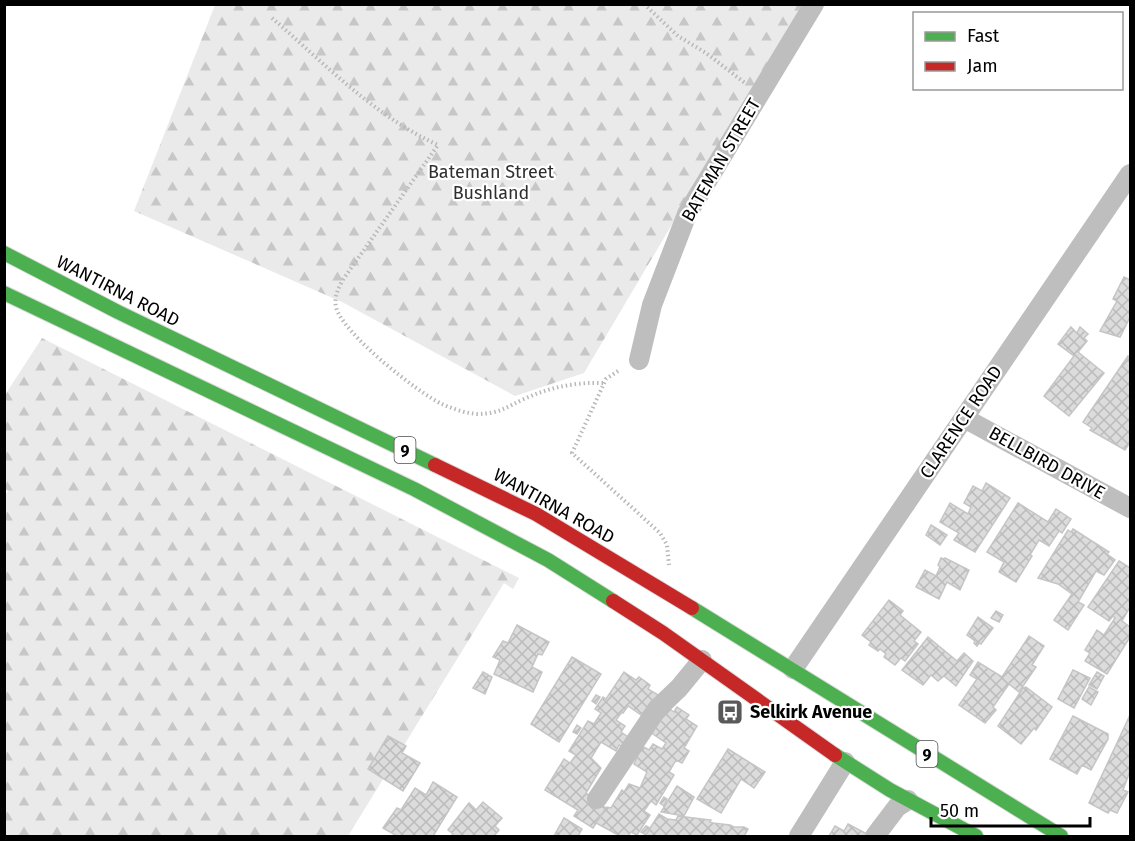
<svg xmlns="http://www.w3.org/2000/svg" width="1135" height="841" font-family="'Fira Sans',sans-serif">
<defs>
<pattern id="forest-firs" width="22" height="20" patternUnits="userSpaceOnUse" patternTransform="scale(1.5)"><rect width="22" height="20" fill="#eaeaea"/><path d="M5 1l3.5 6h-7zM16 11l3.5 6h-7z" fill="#c7c7c7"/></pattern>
<pattern id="building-cross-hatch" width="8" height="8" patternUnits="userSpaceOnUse" patternTransform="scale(1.5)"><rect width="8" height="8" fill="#dcdcdc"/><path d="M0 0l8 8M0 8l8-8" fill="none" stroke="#bbb"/></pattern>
</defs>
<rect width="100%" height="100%" fill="#fff"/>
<!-- forest -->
<g fill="url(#forest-firs)">
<path d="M215,5H802L584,373L515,396L342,302L134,211Z"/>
<path d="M42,338L519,578L513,589L504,583L348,836H5L4,497L8,491L4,488L5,395Z"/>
</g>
<!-- building -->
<g fill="url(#building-cross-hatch)" stroke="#c5c5c5" stroke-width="1.5">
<path d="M1124,277L1130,280V317L1120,337L1100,331L1117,301L1113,299Z"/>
<path d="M1071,327L1077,333L1080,327L1088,334L1084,338L1087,341L1078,352L1104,373L1069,416L1044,396L1074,356L1058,344Z"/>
<path d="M1128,356L1130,358V442L1125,450L1090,430L1092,428L1083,422Z"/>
<path d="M986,483L1010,498L975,552L954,540L959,533L940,522L950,503L968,514L971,507L964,503L973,486L982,491Z"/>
<path d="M1018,503L1048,522L1056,509L1071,519L1062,533L1059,531L1049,546L1039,540L1030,555L1032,556L1016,582L999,572L1004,562L987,552Z"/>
<path d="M931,525L947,535L940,545L926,535Z"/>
<path d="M1073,529L1109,552L1107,554L1115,560L1104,575L1096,571L1078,602L1084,605L1068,630L1054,620L1072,594L1058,584L1038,578L1068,530L1071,532Z"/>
<path d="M941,558L944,559L945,558L969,570L960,590L947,582L939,599L916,587L925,570L936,576L940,567L938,565Z"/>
<path d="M1119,561L1130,568V607L1122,621L1130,627V637L1107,674L1085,661L1090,653L1085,650L1097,630L1104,635L1115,618L1113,616L1109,621L1088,607Z"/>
<path d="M889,600L903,611L900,615L921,632L914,641L918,644L905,661L901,658L895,665L884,657L886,654L880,649L878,651L869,645L871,642L862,635Z"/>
<path d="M996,611L1003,615L999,622L991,618Z"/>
<path d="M978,617L993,628L981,644L979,643L977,646L974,643L975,641L967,635Z"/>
<path d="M517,625L549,642L542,655L538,654L532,667L542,672L533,692L494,674L500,660L493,657L503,641L508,643Z"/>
<path d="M1029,636L1044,646L1032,665L1036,667L1019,692L1009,684L993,707L996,710L985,723L959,705L977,679L970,675L978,662L1002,677Z"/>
<path d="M928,637L957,661L964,653L973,661L956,686L944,676L938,681L931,675L923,685L902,670Z"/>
<path d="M572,657L601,674L559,742L531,724Z"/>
<path d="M1073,670L1090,678L1074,708L1058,699Z"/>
<path d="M483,672L492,677L485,694L473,688Z"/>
<path d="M624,672L636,680L639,677L650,685L648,689L658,695L645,714L642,713L641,715L628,706L623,713L622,712L616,720L625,726L621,732L628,737L622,747L619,745L616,751L601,742L591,758L601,768L586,793L589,795L588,796L606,808L593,828L574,816L578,810L545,790L564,759L570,763L576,755L569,751L588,721L594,724L601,713L595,709L603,697L606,699Z"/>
<path d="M1097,672L1104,676L1097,689L1089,685Z"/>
<path d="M1026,687L1052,707L1036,730L1034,728L1021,744L998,726L1023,688Z"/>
<path d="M1089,687L1098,692L1091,705L1082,699Z"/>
<path d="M596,695L600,697L596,704L592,701Z"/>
<path d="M664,705L674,712L677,707L689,715L686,719L697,726L684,748L689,751L682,763L676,760L669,772L674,775L656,805L651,801L644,811L650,815L637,835L631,832L628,836H620L596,823L607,807L611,808L622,790L624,792L629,784L640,788L647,772L634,764L642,746L649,750L653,744L662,749L666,743L653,734L651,728Z"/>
<path d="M1130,715V771L1123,790L1128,792L1117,813L1110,810L1108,813L1089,803Z"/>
<path d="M1073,716L1108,734V739L1091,770L1082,765L1077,774L1050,759Z"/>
<path d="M577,725L581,728L577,734L573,732Z"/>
<path d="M388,736L406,746L402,753L420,763L403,791L368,769Z"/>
<path d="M728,749L765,772L754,788L741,779L721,813L697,799Z"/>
<path d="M433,782L457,797L433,836H435H397L383,828L397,808L401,810L415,788L426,795Z"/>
<path d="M677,786L694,797L684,816L661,812Z"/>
<path d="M664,797L667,799L664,806L660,803Z"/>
<path d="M483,802L502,818L495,826L499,830L494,836H451L453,834L448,830L469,803L476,810Z"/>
<path d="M659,814L667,819L676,820L678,816L711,820L710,822L713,823L730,825L734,827H744L748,829L744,836H645Z"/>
<path d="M564,818L582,829L578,836H554Z"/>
<path d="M848,824L867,834L866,836H829L835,826L844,831Z"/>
<path d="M646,826L650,828L646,835L641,832Z"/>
</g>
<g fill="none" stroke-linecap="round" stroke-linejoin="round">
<defs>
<g id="fast">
<path d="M4,253L118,312L435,465"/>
<path d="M4,293L414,489L548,560L613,601"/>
<path d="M692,608L1061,836"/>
<path d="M835,755L890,790L976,836"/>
</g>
<g id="jam">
<path d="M435,465L536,514L692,608"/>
<path d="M613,601L663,633L835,755"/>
</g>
</defs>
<!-- fast casing -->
<use href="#fast" stroke="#dbdbdb" stroke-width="16"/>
<!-- jam casing -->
<use href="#jam" stroke="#dbdbdb" stroke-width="16"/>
<!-- path -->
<g stroke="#b8b8b8" stroke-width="4" stroke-dasharray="1.5 3" stroke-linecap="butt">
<path d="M644,4L678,36L706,53L745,83"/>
<path d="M272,18C324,63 374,116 438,145L342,281C338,290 334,296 336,307C342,333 418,393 442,404C453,409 465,413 477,414C498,414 507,407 524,399C550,387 576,382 604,383"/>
<path d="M618,371L606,379L572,453L660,533L667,545L669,565"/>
</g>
<!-- street -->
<g stroke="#bebebe" stroke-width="20">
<path d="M639,360L652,305L687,214L814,4"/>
<path d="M964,418L1130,508"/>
<path d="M793,669L1130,174"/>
<path d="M597,799L657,709L679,688L702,660"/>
<path d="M799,836L845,762"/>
<path d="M875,836L897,807L908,800"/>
</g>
<!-- fast -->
<use href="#fast" stroke="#4caf50" stroke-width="14"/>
<!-- jam -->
<use href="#jam" stroke="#c62828" stroke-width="14"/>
</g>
<!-- icons -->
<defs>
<symbol id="bus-square" viewBox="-11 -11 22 22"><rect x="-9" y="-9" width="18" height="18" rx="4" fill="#595959" stroke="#fff"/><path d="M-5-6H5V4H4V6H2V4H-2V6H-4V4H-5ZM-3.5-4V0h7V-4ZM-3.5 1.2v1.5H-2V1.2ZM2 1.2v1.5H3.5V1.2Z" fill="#fff"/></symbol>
</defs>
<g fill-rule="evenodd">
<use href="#bus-square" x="715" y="697" width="30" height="30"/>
</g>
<g text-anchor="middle" stroke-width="4.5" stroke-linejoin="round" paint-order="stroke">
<!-- shield labels -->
<g fill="#fff" stroke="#4c4c4c" stroke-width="1.5">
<rect x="394.5" y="437" width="21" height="26" rx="4.5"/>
<rect x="916.5" y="741" width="21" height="26" rx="4.5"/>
</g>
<g font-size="16" font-weight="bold" fill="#000">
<text x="405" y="456">9</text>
<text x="927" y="760">9</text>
</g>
<!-- street labels -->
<g font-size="18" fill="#000" stroke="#fff">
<text transform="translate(721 160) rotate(-60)" y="6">BATEMAN STREET</text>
<text transform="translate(118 291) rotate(27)" y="6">WANTIRNA ROAD</text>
<text transform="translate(961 422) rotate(-56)" y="6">CLARENCE ROAD</text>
<text transform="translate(1047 463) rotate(29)" y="6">BELLBIRD DRIVE</text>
<text transform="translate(554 506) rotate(29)" y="6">WANTIRNA ROAD</text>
</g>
<!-- park labels -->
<g font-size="18" fill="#2f2f2f" stroke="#fff">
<text x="491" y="178">Bateman Street<tspan x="491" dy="21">Bushland</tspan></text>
</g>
<!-- poi labels -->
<g font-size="18" font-weight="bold" fill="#000" stroke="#fff" text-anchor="start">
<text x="750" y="718">Selkirk Avenue</text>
</g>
</g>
<!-- border -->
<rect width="1135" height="841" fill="none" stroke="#000000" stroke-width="12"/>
<!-- legend -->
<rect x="913" y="12" width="210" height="78" fill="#ffffff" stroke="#999999" stroke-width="1.5"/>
<rect x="925" y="32" width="30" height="9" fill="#4caf50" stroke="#999999" stroke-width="1.5"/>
<text x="967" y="42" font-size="18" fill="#000000">Fast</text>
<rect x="925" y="62" width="30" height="9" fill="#c62828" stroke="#999999" stroke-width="1.5"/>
<text x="967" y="72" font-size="18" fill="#000000">Jam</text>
<!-- scale -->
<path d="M931 817v9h159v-9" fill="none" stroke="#000000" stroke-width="3"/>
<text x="940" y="817" font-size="18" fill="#000000" stroke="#ffffff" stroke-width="4.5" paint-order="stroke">50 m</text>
</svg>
